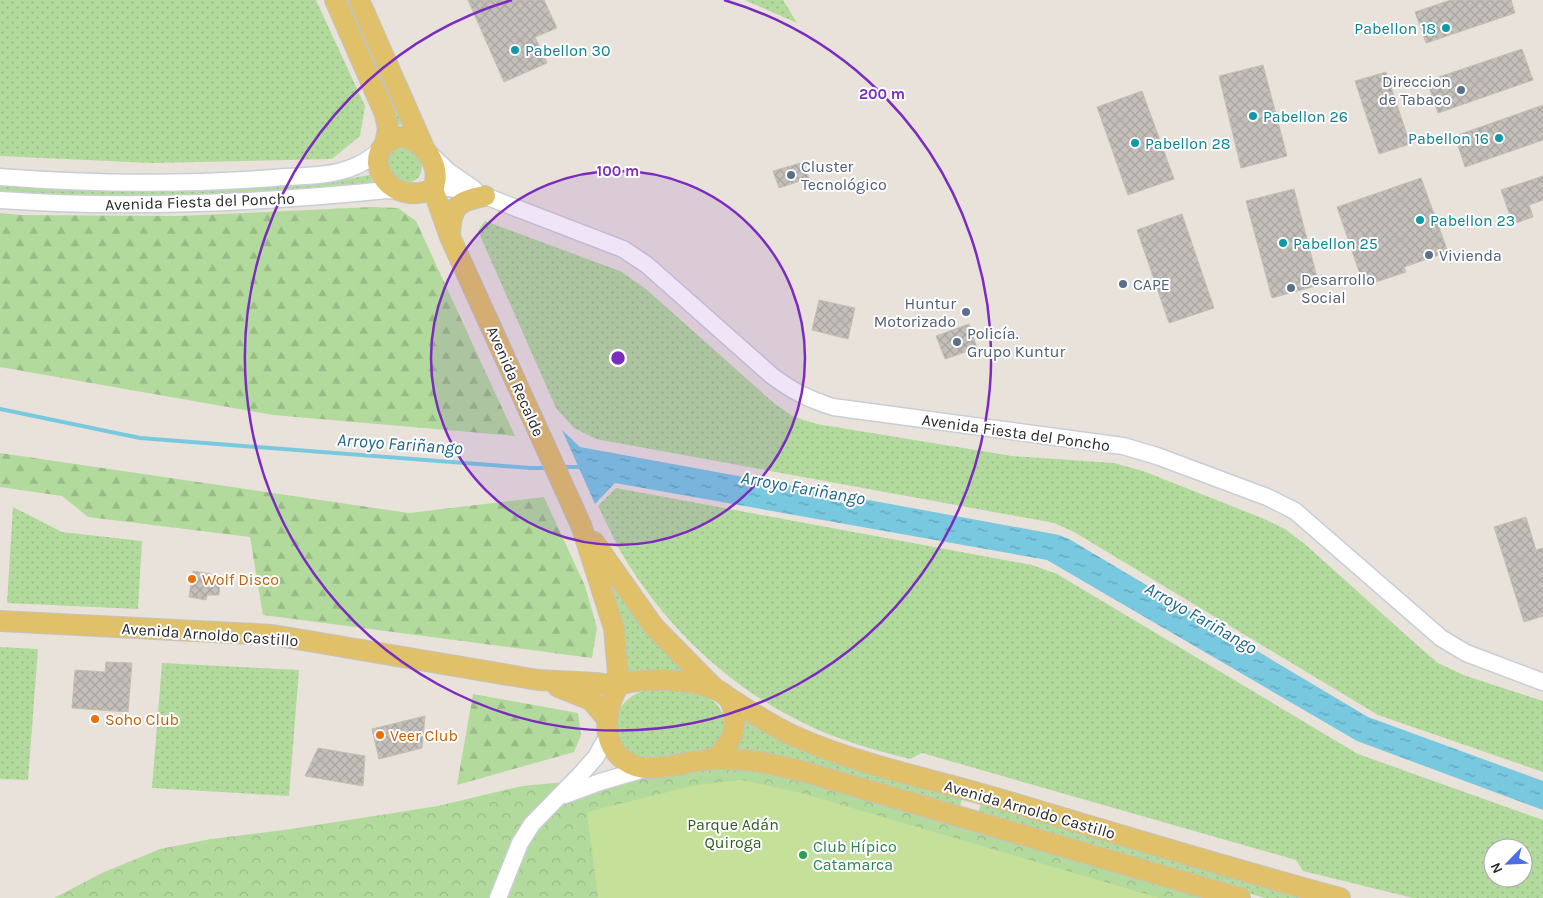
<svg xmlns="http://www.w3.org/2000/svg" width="1543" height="898" font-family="Karla,sans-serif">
<defs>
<pattern id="grass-dots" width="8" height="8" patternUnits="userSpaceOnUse" patternTransform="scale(1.25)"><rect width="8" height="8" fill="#b3da9d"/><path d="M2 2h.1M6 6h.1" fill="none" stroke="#9abb87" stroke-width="1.8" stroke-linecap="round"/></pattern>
<pattern id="forest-firs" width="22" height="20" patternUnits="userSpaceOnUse" patternTransform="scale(1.25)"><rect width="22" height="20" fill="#b3da9d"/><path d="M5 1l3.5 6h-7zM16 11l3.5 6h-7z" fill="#9abb87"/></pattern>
<pattern id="park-crowns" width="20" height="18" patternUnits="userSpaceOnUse" patternTransform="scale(1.25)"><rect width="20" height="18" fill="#b3da9d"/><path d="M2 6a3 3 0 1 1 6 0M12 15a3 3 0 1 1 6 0" fill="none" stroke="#9abb87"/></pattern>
<pattern id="water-ripples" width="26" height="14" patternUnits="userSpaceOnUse" patternTransform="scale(1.25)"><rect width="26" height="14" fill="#78c8e0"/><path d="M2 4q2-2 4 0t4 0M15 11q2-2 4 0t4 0" fill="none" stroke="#62a2b6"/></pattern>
<pattern id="building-cross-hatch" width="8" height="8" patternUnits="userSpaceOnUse" patternTransform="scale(1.25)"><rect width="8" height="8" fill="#c4bfba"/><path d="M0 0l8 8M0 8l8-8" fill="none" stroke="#a8a4a0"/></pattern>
</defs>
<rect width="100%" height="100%" fill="#e9e2db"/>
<!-- grass -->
<g fill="url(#grass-dots)" fill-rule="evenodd">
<path d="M0,0H316L365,106L360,136L332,159L152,163L0,156Z"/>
<path d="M342,0H349L404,124L398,125Z"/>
<path d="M745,0H783L797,23Z"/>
<path d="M405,147L411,148L422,162C423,181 412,185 395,181L386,160L393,150Z"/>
<path d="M370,175L373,184C332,187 290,192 248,194C166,198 82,199 0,192V185L249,187L334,181Z"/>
<path d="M485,221L620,271L646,289L775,404L794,417L817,424L1012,456L1114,463L1143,471L1262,518L1285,529L1306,545L1417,645L1438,663L1466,676L1543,701V772L1378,715L1074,532L1054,523L596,439L574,428L556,408L478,231Z"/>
<path d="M616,488L1032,565L1057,574L1358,754L1543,820V898H1413L1303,871L1296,860L922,753L910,759C878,751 846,742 816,729C740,695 677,639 632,570C618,550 609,527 598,506ZM1493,848H1523V878H1493Z"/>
<path d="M13,507L62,532L142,541L138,609L7,603Z"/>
<path d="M605,574L690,676L625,674Z"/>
<path d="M0,647L38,649L28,780L0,779Z"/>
<path d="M162,663L299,670L289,796L152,788Z"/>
<path d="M653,689C678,691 718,688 724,719C725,725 725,732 722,738C715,752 700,752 686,754C678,756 651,762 645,761C642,760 638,757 635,755C632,753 627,752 625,749C620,745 618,738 617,732C612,708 631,691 653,689Z"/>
<path d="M741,718L890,777L962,799L959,810L736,751L735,748Z"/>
<path d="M981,804L1314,898H1265L977,815Z"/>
</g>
<!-- forest -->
<g fill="url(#forest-firs)">
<path d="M372,207L398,208L416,221L515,436L273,415L0,367V213L20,215L178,216Z"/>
<path d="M0,453L409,513L544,497L585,586L597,628L592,658L263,615L250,537L88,517L62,496L0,487Z"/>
<path d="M473,694L578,713L581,735L574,752L457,785Z"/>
</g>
<!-- park -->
<path fill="url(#park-crowns)" d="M741,766L799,779L1213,898H54L102,873L160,849L211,839L291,829L438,806L522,786Z"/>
<!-- pitch -->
<path fill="#c4e099" d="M742,780L801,793L1160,898H598L587,812L696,785Z"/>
<!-- water -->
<path fill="url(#water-ripples)" d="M562,430L580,447L1059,535L1069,539L1368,717L1543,781V810L1357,741L1047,560L615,483L595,504Z"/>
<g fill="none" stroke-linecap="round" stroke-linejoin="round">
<!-- stream -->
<g stroke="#78c8e0" stroke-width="4">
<path d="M0,409L140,438L530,468H549"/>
<path d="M561,467H581"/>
</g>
</g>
<!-- building -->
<g fill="url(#building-cross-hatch)" stroke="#c3beb5">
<path d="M468,0H544L557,28L535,37L547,63L504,82Z"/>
<path d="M1451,0H1511L1515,13L1426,43L1415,12Z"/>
<path d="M1522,49L1533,80L1438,113L1427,81Z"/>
<path d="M1263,65L1287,156L1241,168L1219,76Z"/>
<path d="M1386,72L1410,144L1379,154L1355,81Z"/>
<path d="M1142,91L1174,179L1128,195L1097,107Z"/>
<path d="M1543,105V140L1465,167L1455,136Z"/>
<path d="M804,162L809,178L779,188L773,171Z"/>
<path d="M1543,176V200L1529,205L1533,217L1513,224L1501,190Z"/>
<path d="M1421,178L1448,252L1404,267L1406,272L1364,286L1337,207Z"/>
<path d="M1294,189L1319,285L1272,298L1246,201Z"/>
<path d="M1182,214L1214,308L1169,323L1137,230Z"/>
<path d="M819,300L855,308L848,339L812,330Z"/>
<path d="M969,324L977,348L945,359L936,336Z"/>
<path d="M1526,517L1536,550L1543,548V616L1524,622L1494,527Z"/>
<path d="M193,571L211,574L210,579L220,580L219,595H207L206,600L189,597Z"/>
<path d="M106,662L132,663L128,712L72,708L75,670L105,672Z"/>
<path d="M425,716L422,748L379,759L372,729Z"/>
<path d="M318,748L365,756L363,786L305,776Z"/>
</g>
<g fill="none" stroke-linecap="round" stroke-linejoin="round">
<defs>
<g id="minor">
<path d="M429,153L448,171L474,189"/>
<path d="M0,177C90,184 182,185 273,178C297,176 325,177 348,169C361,165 371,158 380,150"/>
<path d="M435,186L463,190L485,196L623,249L647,265L771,375C792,391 808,399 833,407L1123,446L1157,456L1267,497L1295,511L1441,638L1466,653L1543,682"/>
<path d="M0,200C129,209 259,203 387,190L399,191"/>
<path d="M565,795L600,782L648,768"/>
<path d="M498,898L520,843L532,824L579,776L596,757L608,735"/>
</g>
<g id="major">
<path d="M335,0L385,114L388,129L385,144"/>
<path d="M359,0L424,148"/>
<path d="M400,137C423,139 443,166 433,189C384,210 356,147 400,137Z"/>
<path d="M433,189L450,237L581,525L614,628L619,685"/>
<path d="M450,235C451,207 457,201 485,196"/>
<path d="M594,542L654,627L715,689"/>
<path d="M0,621L273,635L538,680L596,683L618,686"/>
<path d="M558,687L591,700L607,719"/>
<path d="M729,698C750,711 771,726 794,736C859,765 928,778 996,798C1110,832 1225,867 1340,898"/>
<path d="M714,759C720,753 727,747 731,738C736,728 736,707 728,698C713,679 638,675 618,686C605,710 600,742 624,760C631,765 641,768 649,768C671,768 693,760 714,759C745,757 775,765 805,772L1240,898"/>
</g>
</defs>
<!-- minor casing -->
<use href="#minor" stroke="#c9cdd8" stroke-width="19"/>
<!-- major casing -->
<use href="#major" stroke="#c3c3c3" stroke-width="22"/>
<!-- minor -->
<use href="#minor" stroke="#fff" stroke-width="16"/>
<!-- major -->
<use href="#major" stroke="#e0c068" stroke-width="20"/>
</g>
<!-- distance rings -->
<circle cx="618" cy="358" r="187" fill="#7b2cbf" fill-opacity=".12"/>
<g fill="none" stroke="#7b2cbf" stroke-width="2.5">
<circle cx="618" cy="358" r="187"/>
<path d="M724 0A373 373 0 1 1 512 0"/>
</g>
<!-- markers -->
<g fill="#0f9aa8" stroke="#fff" stroke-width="2">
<circle cx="1446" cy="28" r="5"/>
<circle cx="515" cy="50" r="5"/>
<circle cx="1253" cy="116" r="5"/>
<circle cx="1499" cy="138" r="5"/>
<circle cx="1135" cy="143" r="5"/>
<circle cx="1420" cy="220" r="5"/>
<circle cx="1283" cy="243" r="5"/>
</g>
<g fill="#5c6f8a" stroke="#fff" stroke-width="2">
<circle cx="1461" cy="90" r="5"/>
<circle cx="791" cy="175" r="5"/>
<circle cx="1429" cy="255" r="5"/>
<circle cx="1123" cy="284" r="5"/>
<circle cx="1291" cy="288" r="5"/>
<circle cx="966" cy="312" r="5"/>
<circle cx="957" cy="342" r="5"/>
</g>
<g fill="#e8710a" stroke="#fff" stroke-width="2">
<circle cx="192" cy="579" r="5"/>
<circle cx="95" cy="719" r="5"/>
<circle cx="380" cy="735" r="5"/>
</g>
<circle fill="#2e9e5b" stroke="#fff" stroke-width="2" cx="803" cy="855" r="5"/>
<g text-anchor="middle" stroke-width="4" stroke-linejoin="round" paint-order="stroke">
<!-- culture labels -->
<g font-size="16" fill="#0d838f" stroke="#fff" text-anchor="start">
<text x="1436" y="34" text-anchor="end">Pabellon 18</text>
<text x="525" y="56">Pabellon 30</text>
<text x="1263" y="122">Pabellon 26</text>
<text x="1489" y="144" text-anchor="end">Pabellon 16</text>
<text x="1145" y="149">Pabellon 28</text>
<text x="1430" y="226">Pabellon 23</text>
<text x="1293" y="249">Pabellon 25</text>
</g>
<!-- service labels -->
<g font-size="16" fill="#4e5e75" stroke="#fff" text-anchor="start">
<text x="1451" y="87" text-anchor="end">Direccion<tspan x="1451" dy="18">de Tabaco</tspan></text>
<text x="801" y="172">Cluster<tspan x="801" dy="18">Tecnológico</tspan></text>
<text x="1439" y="261">Vivienda</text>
<text x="1301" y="285">Desarrollo<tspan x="1301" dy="18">Social</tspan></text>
<text x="1133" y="290">CAPE</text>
<text x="956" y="309" text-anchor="end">Huntur<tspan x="956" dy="18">Motorizado</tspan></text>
<text x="967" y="339">Policía.<tspan x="967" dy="18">Grupo Kuntur</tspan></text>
</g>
<!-- street labels -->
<g font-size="16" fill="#282828" stroke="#fff">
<text transform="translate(200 201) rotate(-2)" y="6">Avenida Fiesta del Poncho</text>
<text transform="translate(516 381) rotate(66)" y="6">Avenida Recalde</text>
<text transform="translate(1016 432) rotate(8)" y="6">Avenida Fiesta del Poncho</text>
<text transform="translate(210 634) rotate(4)" y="6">Avenida Arnoldo Castillo</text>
<text transform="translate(1030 809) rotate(16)" y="6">Avenida Arnoldo Castillo</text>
</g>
<!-- food labels -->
<g font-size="16" fill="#c56008" stroke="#fff" text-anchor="start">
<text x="202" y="585">Wolf Disco</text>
<text x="105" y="725">Soho Club</text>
<text x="390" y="741">Veer Club</text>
</g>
<!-- park labels -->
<g font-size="16" fill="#2f5b21" stroke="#fff">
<text x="733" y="830">Parque Adán<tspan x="733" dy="18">Quiroga</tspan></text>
</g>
<!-- leisure labels -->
<g font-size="16" fill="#27864d" stroke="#fff" text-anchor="start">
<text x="813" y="852">Club Hípico<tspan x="813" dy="18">Catamarca</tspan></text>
</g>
<!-- water labels -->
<g font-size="18" font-style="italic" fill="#1c6688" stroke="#fff">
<text transform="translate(400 444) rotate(4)" y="6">Arroyo Fariñango</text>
<text transform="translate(803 488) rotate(10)" y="6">Arroyo Fariñango</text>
<text transform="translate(1201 618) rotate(30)" y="6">Arroyo Fariñango</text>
</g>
</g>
<circle cx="618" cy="358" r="8" fill="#7b2cbf" stroke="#fff" stroke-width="2.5"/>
<g font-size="15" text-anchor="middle" font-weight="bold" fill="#7b2cbf" stroke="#fff" stroke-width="4" stroke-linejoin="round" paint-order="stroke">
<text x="882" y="99">200 m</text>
<text x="618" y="176">100 m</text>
</g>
<!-- north arrow -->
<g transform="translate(1508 863) rotate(246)"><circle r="24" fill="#ffffff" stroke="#a9a9a9"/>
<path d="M0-4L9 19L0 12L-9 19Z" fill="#4b6de5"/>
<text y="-8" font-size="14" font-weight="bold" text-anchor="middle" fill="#282828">N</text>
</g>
</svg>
